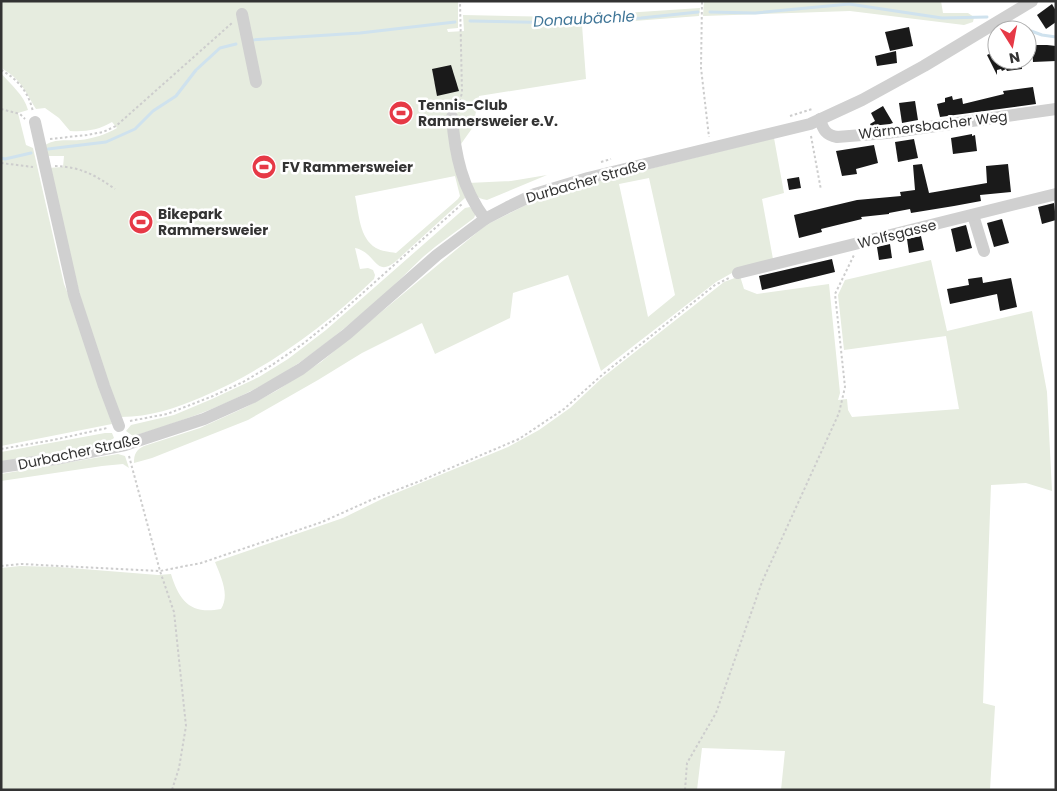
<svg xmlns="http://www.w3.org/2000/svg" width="1057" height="791" font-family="Poppins,sans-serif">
<rect width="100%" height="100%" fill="#fff"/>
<!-- green -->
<g fill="#e6ecdf" fill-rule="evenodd">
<path d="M1,1H458V28L447,29L448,32L464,31L463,15L564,17L700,8L699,16L582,25L586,79L479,96L473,127L461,144L465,198L395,262C375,278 376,252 355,248L360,269L368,268L373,270L375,275L374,279C323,328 267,369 202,397C176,408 150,417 121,417L94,349L47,168L63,167L64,156H45V145C56,138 68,141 80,140C92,139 107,134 117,128L112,122C99,130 85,132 70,131L59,118L45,108L36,109C25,91 21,79 1,68ZM455,176L460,196L458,199L396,253C390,252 381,251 376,248C359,238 359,213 355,196Z"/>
<path d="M704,1H941L943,13H968L974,17L973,22L964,25L850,11L703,16Z"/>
<path d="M1,73C11,85 24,95 28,110L18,113L26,145L33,148L64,284L81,326L112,424L1,446Z"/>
<path d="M774,138L784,193L762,199L773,259L739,269L716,282L601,371L568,275L513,293L510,318L435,354L422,323L362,353L318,380L248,420L152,458L134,463C134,454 136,450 144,446L200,428L246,407L276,391L321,362L486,225L526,205L576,187ZM649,178L675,295L648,317L619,184Z"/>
<path d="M547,175L487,200C476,199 473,192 468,183L511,181Z"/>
<path d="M470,207L476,213L474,218C457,231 439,243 423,257C410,269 398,282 385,294C362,314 338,334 314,352C260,393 197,417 133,436L126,431L131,425L174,415L212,399L259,377L288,359L326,330L465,208Z"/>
<path d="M931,260L947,331L1032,311L1047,392L1052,491L1026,483L991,485L983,703L995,706L990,790H781L785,751L702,748L697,790H1V568L20,566L58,567L158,575L171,574C179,601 191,615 221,609C230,595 221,577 215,562L343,518L384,498L508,447L539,430L570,408L602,378L724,282L740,276L744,289L757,294L829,284L840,393L838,400L847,399L848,410L852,417L959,409L946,336L844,350L838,295L845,280Z"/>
<path d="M105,433H112L114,438L107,443L1,462V452Z"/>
<path d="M118,454L125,456L129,468L123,464L102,466L1,481V474Z"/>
</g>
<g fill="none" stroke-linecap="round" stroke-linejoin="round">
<!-- stream -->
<g stroke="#cfe2ee" stroke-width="3">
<path d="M710,12L755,13L849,4L942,18L987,17"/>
<path d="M470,21L570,23L641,18L698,12"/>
<path d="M1031,31L1042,35L1056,37"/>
<path d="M252,40L360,33L455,22"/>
<path d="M48,149L106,142L135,129L153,111L176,96L196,70L220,48L236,44"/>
<path d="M1,158L5,159L31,153"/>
</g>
</g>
<!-- building -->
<g fill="#1a1a1a">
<path d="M1052,4L1056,11V22L1046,29L1037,15Z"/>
<path d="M909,27L913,46L890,51L885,32Z"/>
<path d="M1032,45H1047L1056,46V61L1033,62Z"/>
<path d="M997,50V60H1025L1022,62V69L1007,71L1006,69L1002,71L1001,69L997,70V75L987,55Z"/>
<path d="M896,51L897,63L877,66L875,56Z"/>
<path d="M451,65L459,91L437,96L432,69Z"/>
<path d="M1033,87L1036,104L940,117L937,104L945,102V98L952,96L953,100L962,98L963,104L1004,94L1003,91Z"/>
<path d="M915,101L918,120L902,123L899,103Z"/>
<path d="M883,106L893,123L890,124L871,126L870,124L875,121L871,113Z"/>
<path d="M972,134V136L975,135L977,151L953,154L951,138Z"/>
<path d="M914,139L918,158L898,162L895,142Z"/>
<path d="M874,145L878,163L856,169L857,174L842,176L836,151Z"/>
<path d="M922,164L929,193L987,183L986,166L1008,164L1011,192L980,195L981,201L954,206L911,213L910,209L889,213V214L861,217L862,219L821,229L822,232L799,238L794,215L857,200L901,196L900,192L915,190L913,165Z"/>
<path d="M799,177L801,188L789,190L787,179Z"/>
<path d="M1054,203L1056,220L1042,224L1038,207Z"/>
<path d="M1002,219L1009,243L994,247L987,223Z"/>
<path d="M966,225L972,248L956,252L951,229Z"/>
<path d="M921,236L924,250L909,253L907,239Z"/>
<path d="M890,244L892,258L879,260L877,247Z"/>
<path d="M832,259L835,272L762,290L759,276Z"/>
<path d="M982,277L983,283L1011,278L1017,307L1000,311L997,294L950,304L947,289L969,285L968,279Z"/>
</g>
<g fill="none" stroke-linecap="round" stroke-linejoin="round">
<!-- path -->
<g stroke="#cdcdcd" stroke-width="2" stroke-dasharray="2.5 2.5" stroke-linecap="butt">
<path d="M702,2L701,68L709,137"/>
<path d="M1,70C18,79 29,93 33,112"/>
<path d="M458,106L462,93L460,1"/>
<path d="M1,109L20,114L25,119"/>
<path d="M790,116L812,109"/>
<path d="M811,136L821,190"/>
<path d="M50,139L87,135L103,132L116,126L232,23"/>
<path d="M601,162L611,159"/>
<path d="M1,163L33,167"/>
<path d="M55,166C81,167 95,175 115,189"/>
<path d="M130,421L167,414L213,396L243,382L272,365L304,343L336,317L462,204"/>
<path d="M1,449L53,440L107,428"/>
<path d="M129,456L160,571L174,612L186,726L179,768L172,790"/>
<path d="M1,566L21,564L160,571L201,563L322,522L371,500L420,481L519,439L564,409L602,375L715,285L729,278"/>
<path d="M685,790L687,763L716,713L762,582L839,413L845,387L835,294L854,255"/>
</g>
<!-- minor -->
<g stroke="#d0d0d0" stroke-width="12">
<path d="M242,14L256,82"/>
<path d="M452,117C455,155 462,188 485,219"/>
<path d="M820,119C823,130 826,135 837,137L887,133L1056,109"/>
<path d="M35,122L74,295L104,386L119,426"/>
<path d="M973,215L984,251"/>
<path d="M738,273L1056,194"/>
<path d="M1,467L55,459L125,445L204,419L253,397L301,369L347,334L437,255L485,219L508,207L535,194L588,178L810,124L862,100L924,66L1032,1"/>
</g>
</g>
<!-- icons -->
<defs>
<symbol id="stadium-disc" viewBox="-11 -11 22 22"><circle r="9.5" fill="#e63946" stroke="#fff"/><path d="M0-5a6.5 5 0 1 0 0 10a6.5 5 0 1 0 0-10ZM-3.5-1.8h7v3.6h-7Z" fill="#fff"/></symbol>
</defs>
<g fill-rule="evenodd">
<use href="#stadium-disc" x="387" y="99" width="28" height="28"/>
<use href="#stadium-disc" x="250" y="153" width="28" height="28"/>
<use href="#stadium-disc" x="127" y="208" width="28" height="28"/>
</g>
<g text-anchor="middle" stroke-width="5" stroke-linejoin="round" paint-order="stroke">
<!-- poi labels -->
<g font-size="14" font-weight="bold" fill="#333" stroke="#fff" text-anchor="start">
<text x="418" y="110">Tennis-Club<tspan x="418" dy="16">Rammersweier e.V.</tspan></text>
<text x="282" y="172">FV Rammersweier</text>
<text x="158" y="219">Bikepark<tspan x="158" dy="16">Rammersweier</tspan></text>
</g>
<!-- street labels -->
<g font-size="14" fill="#333" stroke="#fff">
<text transform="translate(933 125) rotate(-7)" y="5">Wärmersbacher Weg</text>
<text transform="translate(586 181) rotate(-16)" y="5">Durbacher Straße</text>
<text transform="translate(897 234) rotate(-14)" y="5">Wolfsgasse</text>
<text transform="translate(79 452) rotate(-12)" y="5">Durbacher Straße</text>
</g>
<!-- water labels -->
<g font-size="15" font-style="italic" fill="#3f7597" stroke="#fff">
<text transform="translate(584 19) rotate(-3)" y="5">Donaubächle</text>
</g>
</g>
<!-- border -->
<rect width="1057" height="791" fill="none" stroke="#333333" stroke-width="5"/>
<!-- north arrow -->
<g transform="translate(1012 45) rotate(169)"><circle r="24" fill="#ffffff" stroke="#adadad"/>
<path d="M0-4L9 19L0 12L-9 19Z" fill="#e63946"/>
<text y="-8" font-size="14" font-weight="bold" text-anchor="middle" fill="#333333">N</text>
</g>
</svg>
